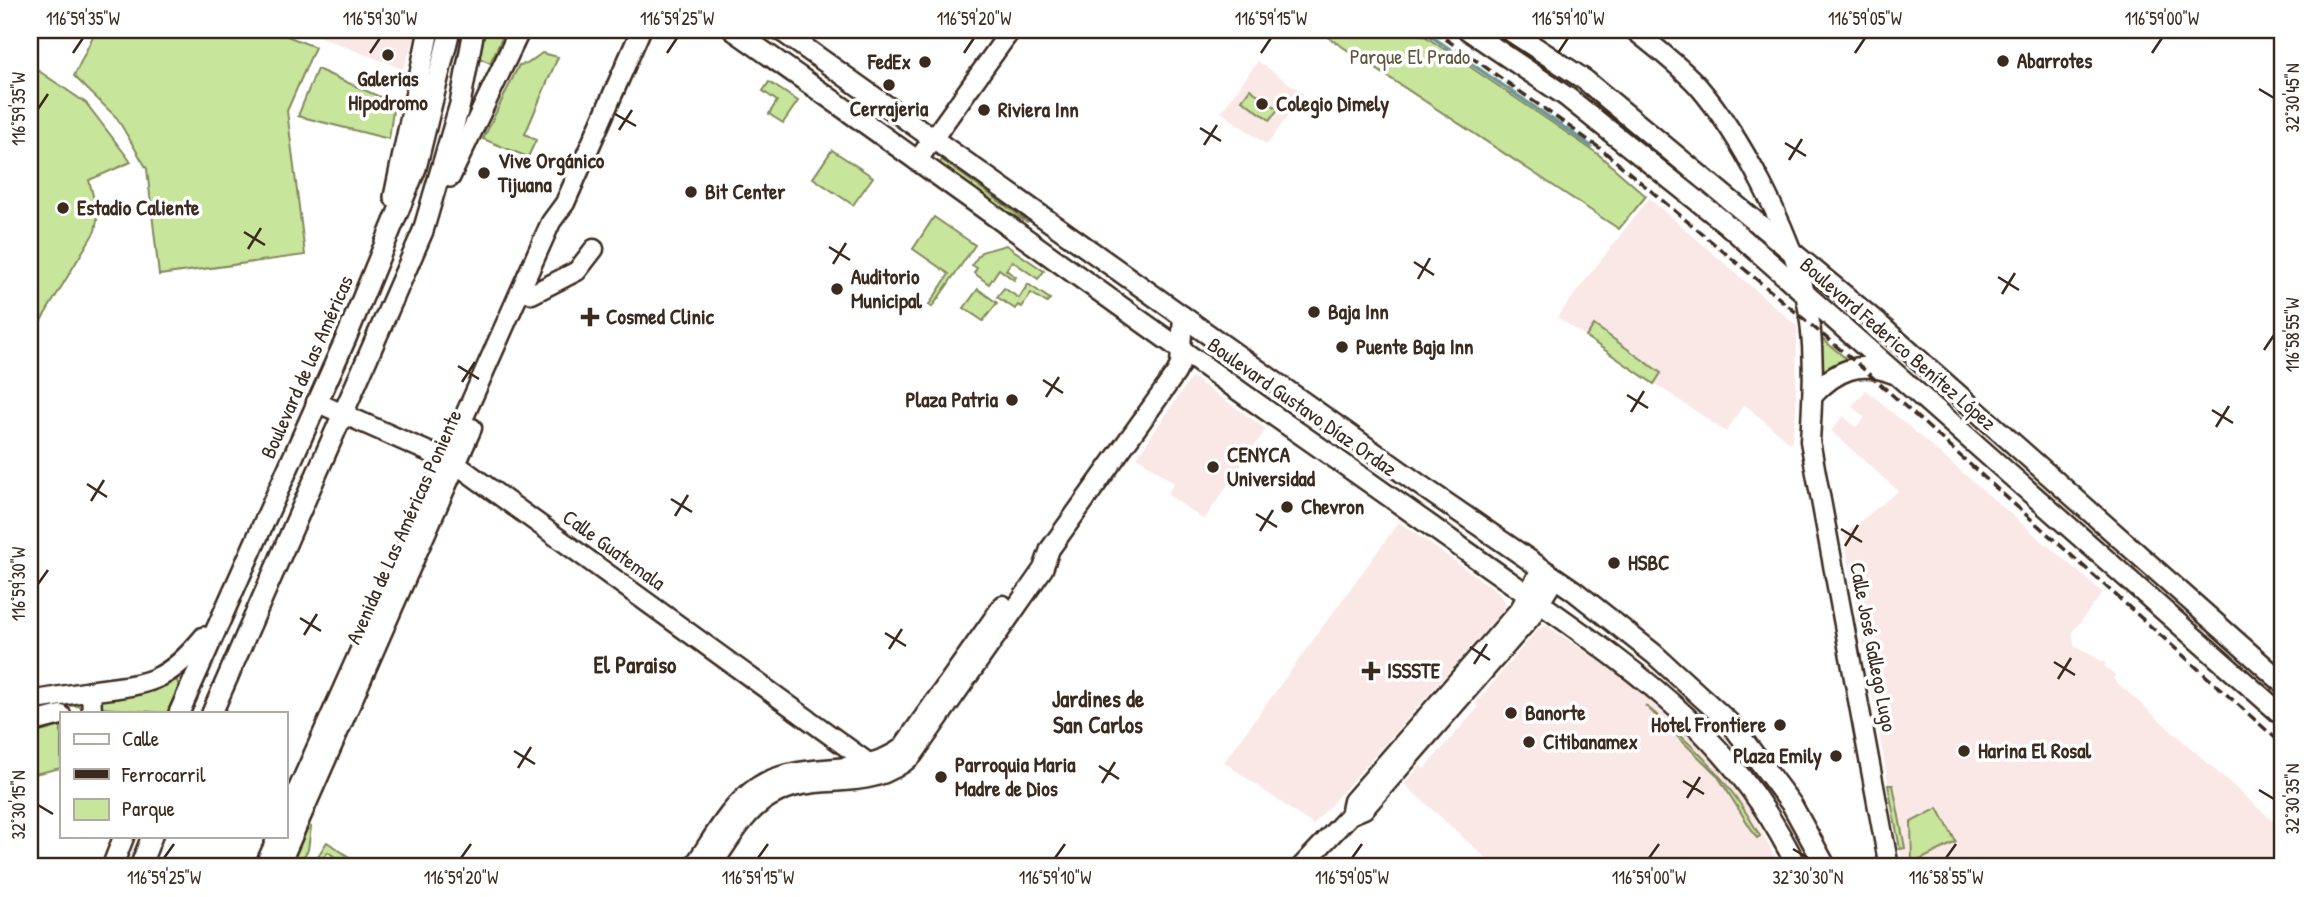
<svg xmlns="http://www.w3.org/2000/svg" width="2312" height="897" font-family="'Patrick Hand',sans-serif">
<rect width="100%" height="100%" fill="#fff"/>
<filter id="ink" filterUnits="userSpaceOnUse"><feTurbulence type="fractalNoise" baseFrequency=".0143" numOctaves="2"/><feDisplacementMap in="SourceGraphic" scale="14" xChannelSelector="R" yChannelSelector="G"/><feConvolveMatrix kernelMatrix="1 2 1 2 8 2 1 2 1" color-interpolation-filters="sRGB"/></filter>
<g filter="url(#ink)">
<!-- built -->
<g fill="#fae8e7">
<path d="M302,30H418L403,69Z"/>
<path d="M1258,61L1304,94L1267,145L1221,112Z"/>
<path d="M1649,198L1797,326L1796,411L1791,444L1744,404L1726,432L1557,317Z"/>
<path d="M1192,377L1266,429L1204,520L1167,494L1174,483L1137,457Z"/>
<path d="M1866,390L2103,593L2073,631L2074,646L2106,663L2104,666L2115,675L2113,679L2282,829V867H1903L1844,535L1898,491L1831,431L1843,416L1856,427L1865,418L1852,406Z"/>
<path d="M1399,522L1498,592L1505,602L1504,609L1313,825L1224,762Z"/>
<path d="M1546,625L1623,677L1704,750L1749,808L1780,867H1496L1404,784L1420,766L1424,769L1478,708L1475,704L1538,629Z"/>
</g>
<!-- green -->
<g fill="#c8e59c" stroke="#82885d" stroke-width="2">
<path d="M96,30H272L315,47L287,111L305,255L159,275L147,169L117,118L74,76Z"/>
<path d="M485,30H506L490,63L479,58Z"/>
<path d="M1317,30H1416L1598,154L1646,196L1619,229Z"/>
<path d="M542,53L558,57L525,134L536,140L528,157L483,139L519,65L527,64Z"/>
<path d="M30,65L86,103L131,162L89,180L98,215L95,231L30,339Z"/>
<path d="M317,69L394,103L389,139L298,116Z"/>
<path d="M769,82L798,101L783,123L769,114L777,101L763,91Z"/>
<path d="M1250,89L1278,109L1270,120L1242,100Z"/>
<path d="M832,150L873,177L853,205L813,178Z"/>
<path d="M942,160L1028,222L999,209L938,165Z"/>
<path d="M934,217L975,245L932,307L929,305L949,274L913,249Z"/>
<path d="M1006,245L1044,271L1038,279L1012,261L1006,270L1016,277L1014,280L999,269L989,284L974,273L977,268L972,265L981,252Z"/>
<path d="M1028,284L1050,299L1047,303L1031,293L1022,307L1018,305L1015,309L997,297L1004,288L1019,298Z"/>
<path d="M978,289L997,303L983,321L964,308Z"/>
<path d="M1594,325L1661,373L1654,384L1586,337Z"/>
<path d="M1821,338L1854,365L1820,378Z"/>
<path d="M177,680L179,688L167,713L62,705L132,695Z"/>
<path d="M1645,705C1696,747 1727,777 1760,836L1757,838L1717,775Z"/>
<path d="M61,726V768L30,775V735Z"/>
<path d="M1888,785H1893L1905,848L1900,849Z"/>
<path d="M1938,808L1956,842L1912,864L1911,822Z"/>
<path d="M307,824L311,827L308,850L297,867H286Z"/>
<path d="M327,842L364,867H348L328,852L322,860L318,856Z"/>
</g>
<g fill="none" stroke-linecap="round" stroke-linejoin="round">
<!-- stream -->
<path stroke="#6c9697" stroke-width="3.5" d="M1422,30L1591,146"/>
<defs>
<g id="secondary">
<path d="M1634,30C1656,48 1679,65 1698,86C1741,136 1789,229 1805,293C1816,340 1813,393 1810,441L1889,867"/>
<path d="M917,161L1011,30"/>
<path d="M532,294L577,271L594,249"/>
<path d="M316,402L456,464L870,764"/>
<path d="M30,701L91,691L92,713"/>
<path d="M30,723L61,715"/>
<path d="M1350,815L1353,801L1520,609L1541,569"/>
<path d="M285,818L551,222L565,203L641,30"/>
<path d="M264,867L278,836"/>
<path d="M279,867L472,428"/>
<path d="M693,867C712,840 729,806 757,787C801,758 859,780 902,748L1003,605"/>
<path d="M711,867C728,843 744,812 770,797C818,768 866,798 913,755L1043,569L1050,549L1176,373L1180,365L1183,316"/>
<path d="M1301,867L1350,815L1364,809L1531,617L1555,578"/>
</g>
<g id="primary">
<path d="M733,30C919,160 1101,294 1286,424C1361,476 1435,529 1510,582C1628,666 1732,731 1797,867"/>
<path d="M780,30L1420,485L1573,590L1654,654L1732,725L1792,805L1826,867"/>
<path d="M1468,30L1567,97L1724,222L2282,715"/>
<path d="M1509,30L1585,80L1873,319L2282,682"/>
<path d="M450,177L520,30"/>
<path d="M394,197L429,30"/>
<path d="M1813,395C1836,370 1860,360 1892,373"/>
<path d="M91,691C149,684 166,683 204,637"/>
<path d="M179,713L347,336L416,168L450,30"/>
<path d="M212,713L423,231L460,104L474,30"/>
<path d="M112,867L124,836"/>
<path d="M140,867L152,836"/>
</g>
</defs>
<!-- secondary casing -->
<use href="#secondary" stroke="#3b2a1e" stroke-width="23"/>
<!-- primary casing -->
<use href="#primary" stroke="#3b2a1e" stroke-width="24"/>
<!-- secondary -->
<use href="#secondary" stroke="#fff" stroke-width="18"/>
<!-- primary -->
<use href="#primary" stroke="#fff" stroke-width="19"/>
<!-- rail -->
<path stroke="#3b2a1e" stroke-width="3.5" stroke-dasharray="10 5" stroke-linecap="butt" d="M1433,30L1601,149L1860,366L2282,744"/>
</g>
</g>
<!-- ticks -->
<path fill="none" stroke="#3b2a1e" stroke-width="2.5" d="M73,53L83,38M370,53L380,38M667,53L677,38M964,53L974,38M1261,53L1271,38M1558,53L1568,38M1855,53L1865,38M2152,53L2162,38M2259,89L2274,98M38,109L48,94M615,114L636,126M1200,128L1221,141M619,130L632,110M1785,143L1806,156M1204,145L1217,125M1789,160L1802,139M244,232L265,245M829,247L850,260M248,249L261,228M1414,262L1434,275M833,264L846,243M1998,277L2019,290M1418,279L1430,258M2002,294L2015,273M2264,350L2274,335M458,366L479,379M1043,380L1063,393M462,382L475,362M1627,395L1648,408M1046,397L1059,377M2212,410L2233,423M1631,412L1644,391M2216,427L2229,406M87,484L107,497M671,499L692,512M91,501L104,480M1256,514L1277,527M675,516L688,495M1841,529L1862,542M1260,531L1273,510M1845,546L1858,525M38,584L48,570M300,618L321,631M885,633L906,646M304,635L317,614M1470,647L1490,660M889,649L902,629M2054,662L2075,675M1474,664L1487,644M2058,679L2071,658M514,751L535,764M1099,766L1119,779M518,768L531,747M1683,781L1704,794M1102,783L1115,762M2259,790L2274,799M1687,798L1700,777M38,805L53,814M1793,849L1808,858M164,858L174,844M461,858L471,844M758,858L768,844M1055,858L1065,844M1352,858L1362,844M1649,858L1659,844M1946,858L1956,844"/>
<!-- markers -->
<g fill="#3b2a1e" stroke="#fff" stroke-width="2.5">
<circle cx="388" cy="55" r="7"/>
<circle cx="2003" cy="61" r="7"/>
<circle cx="925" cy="62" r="7"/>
<circle cx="889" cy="85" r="7"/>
<circle cx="1262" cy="104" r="7"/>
<circle cx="984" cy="110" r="7"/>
<circle cx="484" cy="173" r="7"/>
<circle cx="691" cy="192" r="7"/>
<circle cx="63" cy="208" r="7"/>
<circle cx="837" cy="289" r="7"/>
<circle cx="1314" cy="312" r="7"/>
<path d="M586.5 306.5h7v7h7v7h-7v7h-7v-7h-7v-7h7z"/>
<circle cx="1342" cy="347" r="7"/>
<circle cx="1012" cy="400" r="7"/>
<circle cx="1213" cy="467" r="7"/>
<circle cx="1287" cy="507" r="7"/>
<circle cx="1614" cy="563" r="7"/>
<path d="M1367.5 660.5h7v7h7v7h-7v7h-7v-7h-7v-7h7z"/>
<circle cx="1511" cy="713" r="7"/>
<circle cx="1780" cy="725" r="7"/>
<circle cx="1529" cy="742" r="7"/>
<circle cx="1964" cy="751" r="7"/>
<circle cx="1836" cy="756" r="7"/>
<circle cx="941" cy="777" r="7"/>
</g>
<g text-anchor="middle" stroke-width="7" stroke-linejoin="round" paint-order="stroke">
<!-- park labels -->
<g font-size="21" fill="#5e593e" stroke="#fff">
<text x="1410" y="64">Parque El Prado</text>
</g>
<!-- poi labels -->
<g font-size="21" font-weight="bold" fill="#3b2a1e" stroke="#fff" text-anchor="start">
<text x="2017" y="68">Abarrotes</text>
<text x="911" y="69" text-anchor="end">FedEx</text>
<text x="388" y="86" text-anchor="middle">Galerias<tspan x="388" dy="24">Hipodromo</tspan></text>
<text x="1276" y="111">Colegio Dimely</text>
<text x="889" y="116" text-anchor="middle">Cerrajeria</text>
<text x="998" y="117">Riviera Inn</text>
<text x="498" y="168">Vive Orgánico<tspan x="498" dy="24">Tijuana</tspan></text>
<text x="705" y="199">Bit Center</text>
<text x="77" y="215">Estadio Caliente</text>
<text x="851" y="284">Auditorio<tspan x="851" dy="24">Municipal</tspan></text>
<text x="1328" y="319">Baja Inn</text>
<text x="606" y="324">Cosmed Clinic</text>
<text x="1356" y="354">Puente Baja Inn</text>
<text x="998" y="407" text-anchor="end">Plaza Patria</text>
<text x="1227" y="462">CENYCA<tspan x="1227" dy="24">Universidad</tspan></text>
<text x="1301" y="514">Chevron</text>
<text x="1628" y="570">HSBC</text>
<text x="1387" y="678">ISSSTE</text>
<text x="1525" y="720">Banorte</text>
<text x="1766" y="732" text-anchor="end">Hotel Frontiere</text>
<text x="1543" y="749">Citibanamex</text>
<text x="1978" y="758">Harina El Rosal</text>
<text x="1822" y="763" text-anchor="end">Plaza Emily</text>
<text x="955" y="772">Parroquia Maria<tspan x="955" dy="24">Madre de Dios</tspan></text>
</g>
<!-- street labels -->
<g font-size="21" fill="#3b2a1e" stroke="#fff">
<text transform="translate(1898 344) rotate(41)" y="7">Boulevard Federico Benítez López</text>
<text transform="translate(307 367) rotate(-66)" y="7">Boulevard de las Américas</text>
<text transform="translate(1302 407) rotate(35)" y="7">Boulevard Gustavo Díaz Ordaz</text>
<text transform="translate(404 527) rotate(-66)" y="7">Avenida de Las Américas Poniente</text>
<text transform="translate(614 550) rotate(36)" y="7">Calle Guatemala</text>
<text transform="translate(1873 647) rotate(79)" y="7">Calle José Gallego Lugo</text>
</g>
<!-- neighbourhood labels -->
<g font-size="23" font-weight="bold" fill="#3b2a1e" stroke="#fff">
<text x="635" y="673">El Paraiso</text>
<text x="1098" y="707">Jardines de<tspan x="1098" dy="26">San Carlos</tspan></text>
</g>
</g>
<!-- margin -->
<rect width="2312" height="897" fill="none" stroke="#fff" stroke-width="77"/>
<!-- legend -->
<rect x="60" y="712" width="228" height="126" fill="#ffffff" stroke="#b1aaa5" stroke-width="2"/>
<rect x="74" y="734" width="35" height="10" fill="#ffffff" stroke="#b1aaa5" stroke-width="2"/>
<text x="122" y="746" font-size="21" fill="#3b2a1e">Calle</text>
<rect x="74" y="769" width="35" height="10" fill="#3b2a1e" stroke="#b1aaa5" stroke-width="2"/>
<text x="122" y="782" font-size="21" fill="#3b2a1e">Ferrocarril</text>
<rect x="74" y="799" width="35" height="21" fill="#c8e59c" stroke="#b1aaa5" stroke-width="2"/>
<text x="122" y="816" font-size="21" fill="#3b2a1e">Parque</text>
<rect x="38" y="38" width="2236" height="820" fill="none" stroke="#3b2a1e" stroke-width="2.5"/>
<g font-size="18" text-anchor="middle" fill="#3b2a1e">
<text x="83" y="25">116°59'35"W</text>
<text x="380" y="25">116°59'30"W</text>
<text x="677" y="25">116°59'25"W</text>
<text x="974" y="25">116°59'20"W</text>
<text x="1271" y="25">116°59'15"W</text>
<text x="1568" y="25">116°59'10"W</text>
<text x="1865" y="25">116°59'05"W</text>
<text x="2162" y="25">116°59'00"W</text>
<text transform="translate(2293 98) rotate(-90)" y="6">32°30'45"N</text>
<text transform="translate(19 109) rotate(-90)" y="6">116°59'35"W</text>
<text transform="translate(2293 335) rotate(-90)" y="6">116°58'55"W</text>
<text transform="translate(19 584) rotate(-90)" y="6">116°59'30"W</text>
<text transform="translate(2293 799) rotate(-90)" y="6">32°30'35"N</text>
<text transform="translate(19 805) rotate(-90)" y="6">32°30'15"N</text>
<text x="164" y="884">116°59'25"W</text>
<text x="461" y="884">116°59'20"W</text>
<text x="758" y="884">116°59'15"W</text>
<text x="1055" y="884">116°59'10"W</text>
<text x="1352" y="884">116°59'05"W</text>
<text x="1649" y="884">116°59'00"W</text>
<text x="1808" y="884">32°30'30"N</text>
<text x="1946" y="884">116°58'55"W</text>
</g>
</svg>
